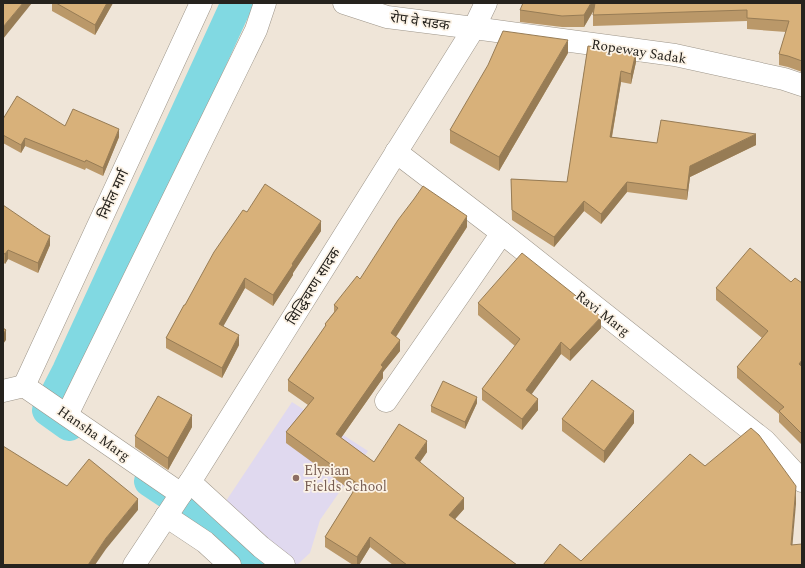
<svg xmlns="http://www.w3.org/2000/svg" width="805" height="568" font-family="Spectral,'Noto Sans Devanagari',serif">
<rect width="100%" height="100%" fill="#efe5d8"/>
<!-- education -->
<path fill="#e0d9ef" d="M292,402L368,451L320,520L310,553L297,565L224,504Z"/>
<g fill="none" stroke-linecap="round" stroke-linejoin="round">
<!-- canal -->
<g stroke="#81d9e2" stroke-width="32">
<path d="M69,425L48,410L68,371L237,3"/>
<path d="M150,481L218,526L258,565"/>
</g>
<defs>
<g id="street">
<path d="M396,152L502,233L765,441L802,481"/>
<path d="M24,386L201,3"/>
<path d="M3,391L24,386L181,494"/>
<path d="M386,401L502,233"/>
<path d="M67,415L256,30L265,3"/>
<path d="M190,482L261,547L284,565"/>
<path d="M166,516L205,542L230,565"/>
</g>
<g id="secondary">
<path d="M344,3L387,17L474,28L675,55L784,79L802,85"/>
<path d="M134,565L181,494L190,482L474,28L486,3"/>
</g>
</defs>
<!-- street casing -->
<use href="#street" stroke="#9d9589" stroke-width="23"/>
<!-- secondary casing -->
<use href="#secondary" stroke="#9d9589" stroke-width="23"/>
<!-- street -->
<use href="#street" stroke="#fff" stroke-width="22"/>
<!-- secondary -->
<use href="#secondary" stroke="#fff" stroke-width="22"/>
</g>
<!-- wall -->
<g fill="#ba9869">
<path d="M52,3H113L95,35L52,11Z"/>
<path d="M802,3V72L788,67L779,65V54L786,32L747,29V21L593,26V15L594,10L584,27H562L520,22V10Z"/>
<path d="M588,46L636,62L631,84L621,82L612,137L657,143L756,145L690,177L687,200L627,192L601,224L584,211L554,247L512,220L511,179L567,182Z"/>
<path d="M568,53L499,171L450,143V130Z"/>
<path d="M3,119L65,126L119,137L103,176L86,168L85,170L25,146L21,153L3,143Z"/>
<path d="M3,205L50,245L38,273L8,259L5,264L3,262Z"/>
<path d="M247,212L321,231L293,273V275L273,306L245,288L223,326L239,345L222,378L166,348V338L185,305Z"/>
<path d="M467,227L396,337L400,351L383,372V378L341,438L374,462L427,452L420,462L464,509L455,519L517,565H393L370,547L359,565H353L325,547V537L353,492L286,443V432L308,405L288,391V380L325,327V324L334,312V305L360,279Z"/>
<path d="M791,282L802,283V445L779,422V414L737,378V367L762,338L716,300V288Z"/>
<path d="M478,303L601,328L570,361L561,354L531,394L538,410L522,430L482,400V389L515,346L478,315Z"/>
<path d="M477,403L465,429L431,412V406Z"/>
<path d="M562,419L634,423L604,463L562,431Z"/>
<path d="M192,427L168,470L135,447V436Z"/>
</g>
<!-- shaded-wall -->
<g fill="#977c55">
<path d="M23,3H32L3,39V27Z"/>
<path d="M107,3H113L95,35V25Z"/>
<path d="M591,3H596V6L584,27V15Z"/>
<path d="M568,40V53L499,171V157Z"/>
<path d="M636,52V62L631,84V74Z"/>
<path d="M621,71V82L610,147V137Z"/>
<path d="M119,129V137L103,176V168Z"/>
<path d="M756,134V145L690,177L687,200V190L690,166Z"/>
<path d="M25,138V146L21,153V145Z"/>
<path d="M627,182V192L601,224V214Z"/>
<path d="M584,201V211L554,247V237Z"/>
<path d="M467,216V227L391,344V333Z"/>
<path d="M321,221V231L293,273V275L273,306V295L292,264Z"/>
<path d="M50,236V245L38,273V263Z"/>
<path d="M8,250V259L5,264V254Z"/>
<path d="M245,278V288L219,334V324Z"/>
<path d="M601,317V328L570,361V350Z"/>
<path d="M6,330V340L3,344V334Z"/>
<path d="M239,335V345L222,378V368Z"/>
<path d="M400,340V351L383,372V378L336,445V434L381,365Z"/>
<path d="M561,342V354L526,402V390Z"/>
<path d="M802,360V372L799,364Z"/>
<path d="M477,397V403L465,429V422Z"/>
<path d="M538,399V410L522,430V419Z"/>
<path d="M634,411V423L604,463V451Z"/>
<path d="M192,415V427L168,470V458Z"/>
<path d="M427,441V452L415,469V458Z"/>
<path d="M796,486V504L791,562V545Z"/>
<path d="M464,498V509L449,526V515Z"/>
<path d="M138,499V510L106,549L95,565H88L106,538Z"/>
<path d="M370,537V547L359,565H357V557Z"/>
</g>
<!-- building -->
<g fill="#d8b17a" stroke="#977c55">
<path d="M3,3H23L3,27Z"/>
<path d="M56,3H107L95,25Z"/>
<path d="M523,3H591L584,15L562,16L520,10Z"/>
<path d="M595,3H802V61L788,56L779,54L789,21L747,18V10L593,15Z"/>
<path d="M503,31L568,40L499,157L450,130L488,65Z"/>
<path d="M588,46L636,52L631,74L621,71L610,137L657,143L661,120L756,134L690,166L687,190L627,182L601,214L584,201L554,237L512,210L511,179L567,182Z"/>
<path d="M17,96L65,126L73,109L119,129L103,168L86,160L85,162L25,138L21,145L3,135V119Z"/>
<path d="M265,184L321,221L292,264L293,265L273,295L245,278L219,324L239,335L222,368L166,338L184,305H185L214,252L243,210L247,212Z"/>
<path d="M423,186L467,216L391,333L400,340L381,365L383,367L336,434L374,462L399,424L427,441L415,458L464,498L449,515L517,565H407L370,537L357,557L325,537L358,484L286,432L314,398L288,380L326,325L325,324L338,308L334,305L357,276L360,279L398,220L414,199Z"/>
<path d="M3,205L44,233L50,236L38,263L8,250L5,254L3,253Z"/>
<path d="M750,248L791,282L795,278L802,283V360L799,364L802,367V434L779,411L784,407L737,367L768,331L716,288Z"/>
<path d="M522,253L590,307L601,317L570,350L561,342L526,390L538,399L522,419L482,389L520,339L478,303Z"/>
<path d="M3,328L6,330L3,334Z"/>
<path d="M592,380L634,411L604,451L562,419Z"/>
<path d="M443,381L477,397L465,422L431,406Z"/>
<path d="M158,396L192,415L168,458L135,436Z"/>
<path d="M751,428L759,435L796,486L791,545L802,544V565H543L560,544L581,561L690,454L705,466Z"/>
<path d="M3,446L67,486L89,459L138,499L106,538L88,565H3Z"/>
</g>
<!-- markers -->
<circle fill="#8d6e63" stroke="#fcf3e6" stroke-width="1.5" cx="296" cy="478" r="4"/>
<g text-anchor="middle" stroke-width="3.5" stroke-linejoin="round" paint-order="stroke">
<!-- street labels -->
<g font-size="14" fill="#26231e" stroke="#fcf3e6">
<text transform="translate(420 21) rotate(8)" y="5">रोप वे सडक</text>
<text transform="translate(639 51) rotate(9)" y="5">Ropeway Sadak</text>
<text transform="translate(113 194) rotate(-65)" y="5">निर्मल मार्ग</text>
<text transform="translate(313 286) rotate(-58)" y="5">सिद्धिचरण सादक</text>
<text transform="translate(603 313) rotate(38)" y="5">Ravi Marg</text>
<text transform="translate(94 433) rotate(35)" y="5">Hansha Marg</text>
</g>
<!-- education labels -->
<g font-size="14" fill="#785e54" stroke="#fcf3e6" text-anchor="start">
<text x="304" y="475">Elysian<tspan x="304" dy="16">Fields School</tspan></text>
</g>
</g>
<!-- border -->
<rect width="805" height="568" fill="none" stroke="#26231e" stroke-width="8"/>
</svg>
